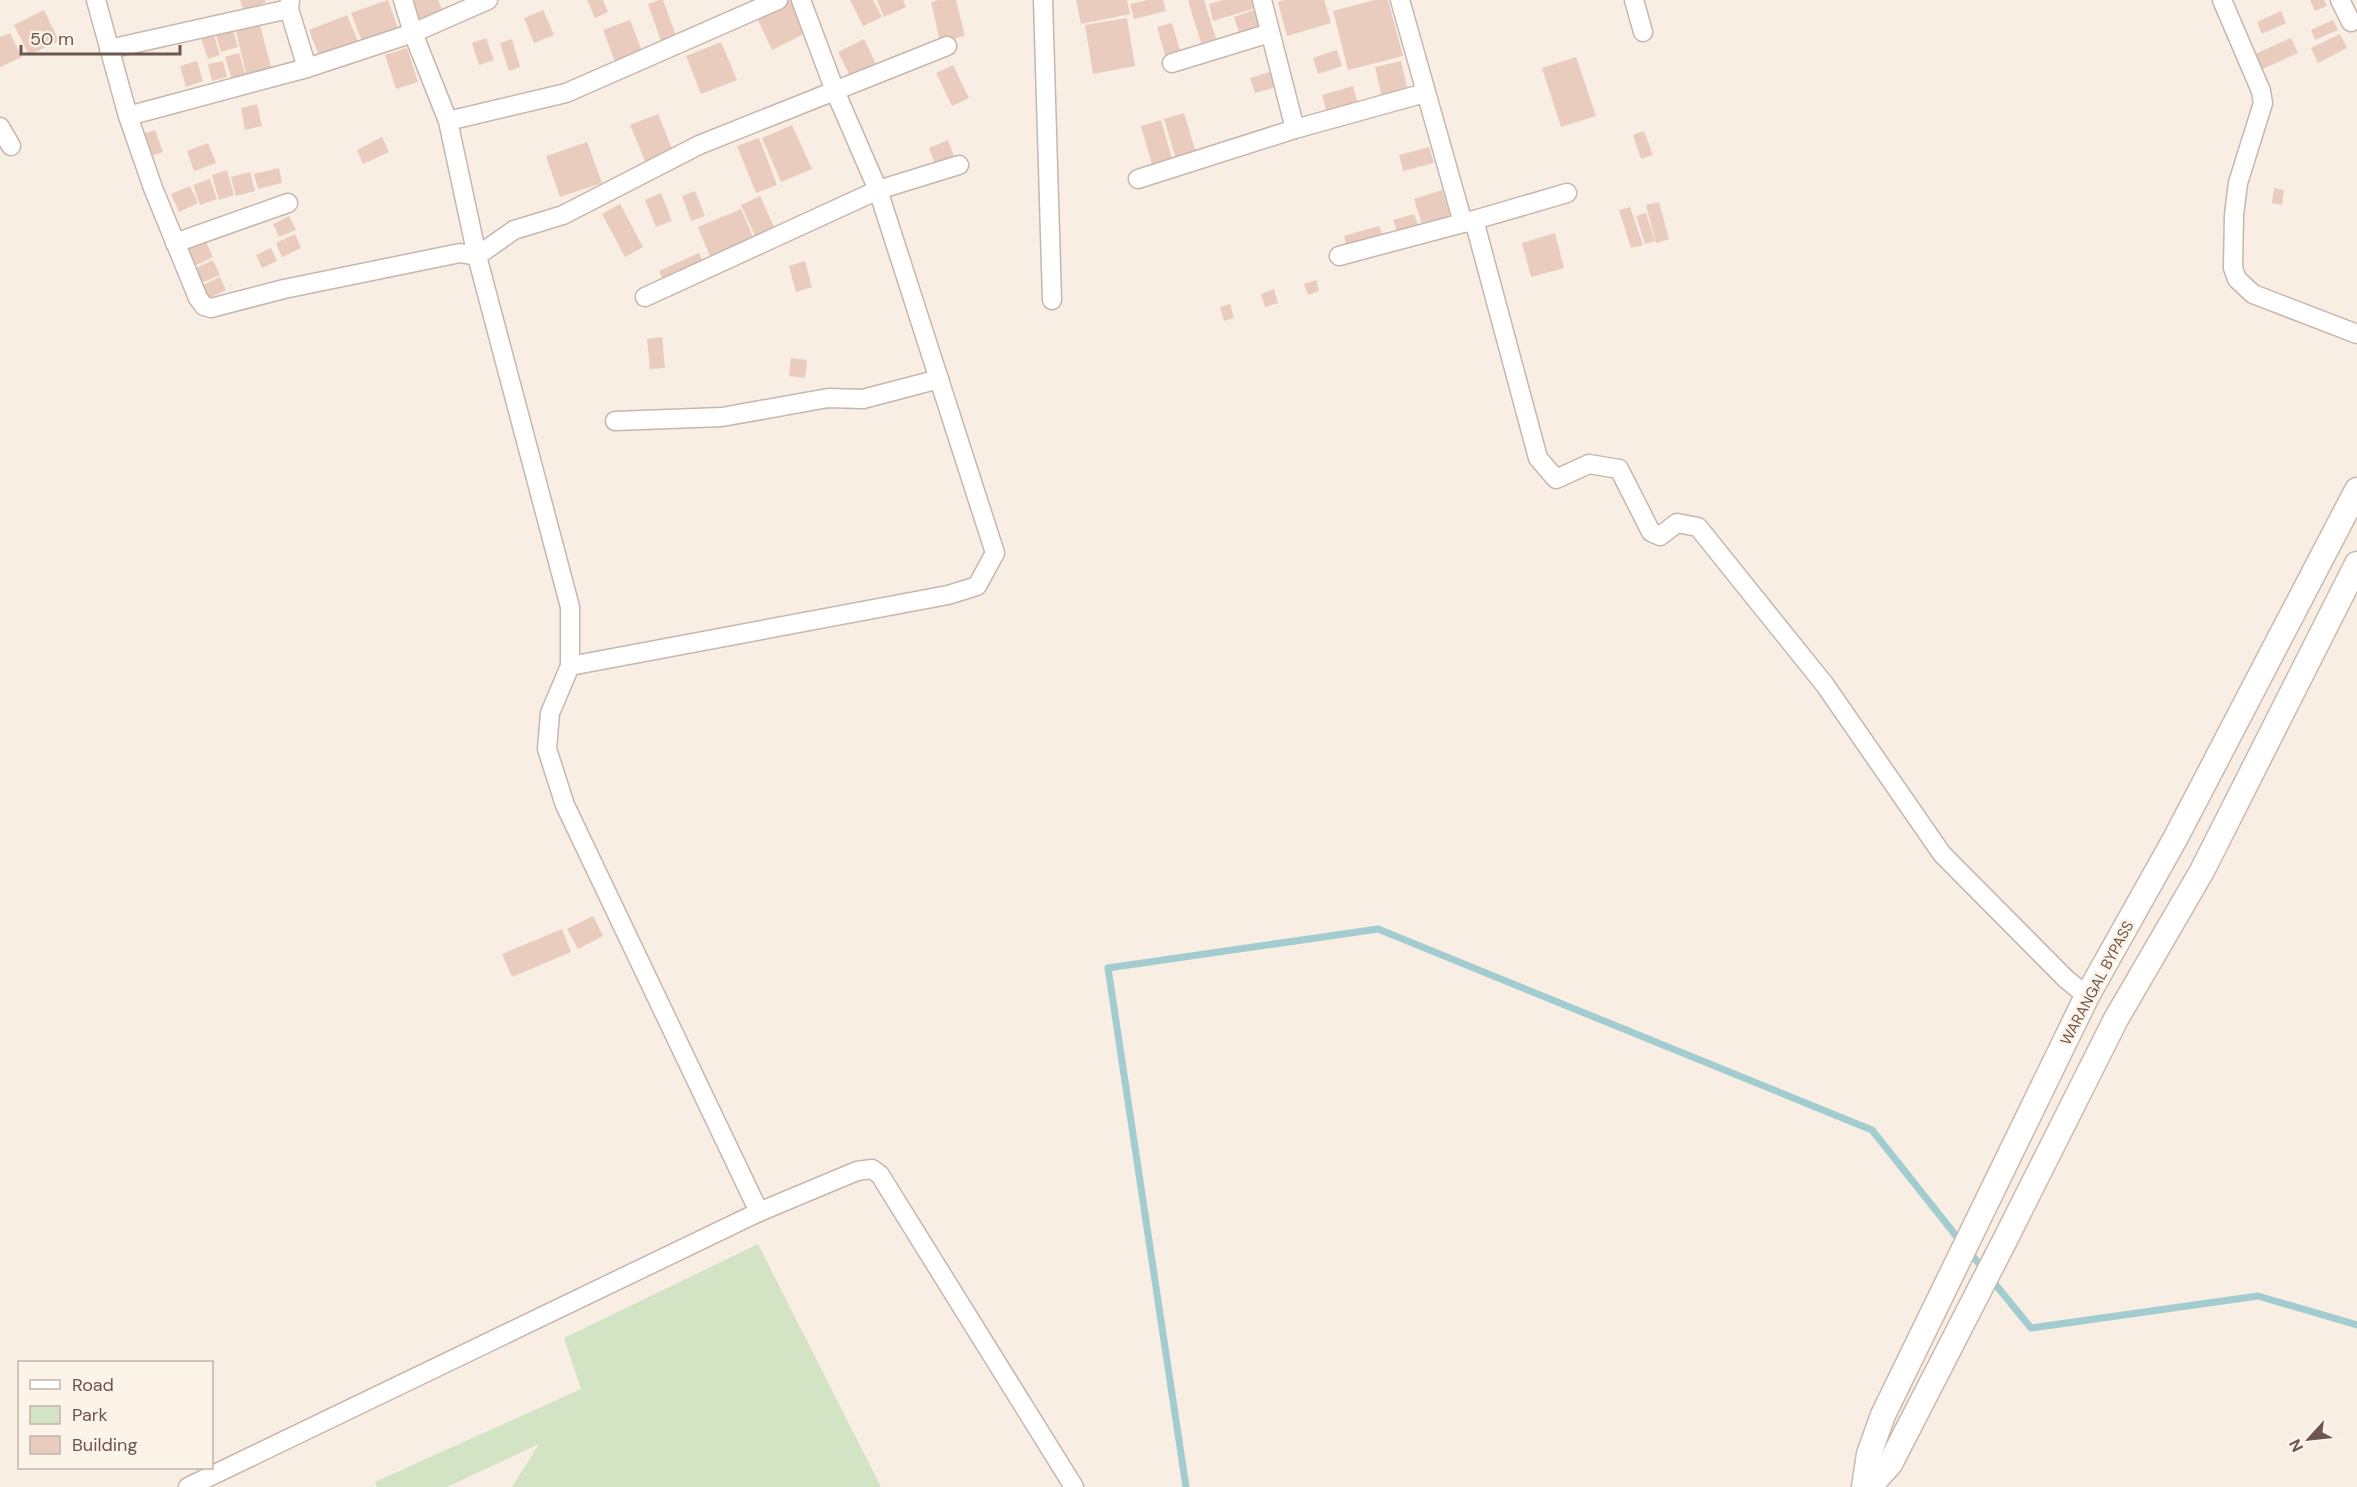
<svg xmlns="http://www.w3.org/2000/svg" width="2357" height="1487" font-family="'DM Sans',sans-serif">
<rect width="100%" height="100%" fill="#f8eee3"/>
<!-- green -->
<path fill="#d3e4c4" d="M758,1244L881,1487H512L539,1444L447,1487H377L375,1482L581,1389L564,1338Z"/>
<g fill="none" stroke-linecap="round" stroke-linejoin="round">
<!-- stream -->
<g stroke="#a2cccf" stroke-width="7">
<path d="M1968,1250L1984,1270"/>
<path d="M1991,1279L2031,1328L2258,1296L2357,1325"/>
<path d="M1186,1487L1108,968L1378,929L1872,1130L1961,1242"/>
</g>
</g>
<!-- building -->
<g fill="#eaccbe">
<path d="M240,0H265L266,2L244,11Z"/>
<path d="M388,0L399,31L363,44L351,13Z"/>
<path d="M411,0H438L445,17L421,26Z"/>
<path d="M587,0H603L608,12L595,18Z"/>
<path d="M659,0H663L676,36L661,41L648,4Z"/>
<path d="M790,0L806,33L772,50L756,16Z"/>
<path d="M850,0H873L882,17L863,26Z"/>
<path d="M877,0H903L906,7L884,17Z"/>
<path d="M939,0H956L965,36L940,42L931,2Z"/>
<path d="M1076,0H1127L1130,14L1081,24Z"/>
<path d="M1147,0H1163L1166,11L1134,19L1130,4Z"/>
<path d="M1188,0H1204L1216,39L1201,43Z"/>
<path d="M1223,0H1254L1256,8L1213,21L1209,4Z"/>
<path d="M1285,0H1324L1331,23L1287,36L1278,2Z"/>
<path d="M1375,0H1388L1403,56L1348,70L1333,11Z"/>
<path d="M2310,0H2324L2327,6L2315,11Z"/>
<path d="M44,10L59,41L29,55L14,25Z"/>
<path d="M543,10L554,35L534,43L524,18Z"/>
<path d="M1254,10L1262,32L1241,39L1234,17Z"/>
<path d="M2281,11L2286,23L2262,34L2257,22Z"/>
<path d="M347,15L360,46L321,61L309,30Z"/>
<path d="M1127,18L1135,66L1093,74L1085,25Z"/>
<path d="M630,20L642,51L615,62L603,30Z"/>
<path d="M2333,20L2338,30L2315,40L2311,30Z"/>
<path d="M1172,23L1180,50L1165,55L1157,27Z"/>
<path d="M260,25L273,75L248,82L236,31Z"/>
<path d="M232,28L238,47L221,52L215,32Z"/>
<path d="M10,33L22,57L0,67V37Z"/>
<path d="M213,33L220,55L208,59L201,38Z"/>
<path d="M2340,34L2347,48L2318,63L2311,48Z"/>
<path d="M486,38L494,60L479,65L472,43Z"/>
<path d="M2291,38L2298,53L2260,70L2253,55Z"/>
<path d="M512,39L520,67L509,71L500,43Z"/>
<path d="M864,39L877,66L851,78L838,52Z"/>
<path d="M721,42L737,80L701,94L686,56Z"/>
<path d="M407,48L418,82L396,89L385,55Z"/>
<path d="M1337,50L1342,66L1318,74L1313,58Z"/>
<path d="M239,53L246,76L232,80L225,57Z"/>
<path d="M1576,57L1596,116L1561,127L1542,68Z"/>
<path d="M197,61L203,81L186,87L180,66Z"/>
<path d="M223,61L227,77L212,81L208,64Z"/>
<path d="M1401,61L1408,91L1382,98L1375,67Z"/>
<path d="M953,65L969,98L952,106L936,73Z"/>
<path d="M1276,70L1280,86L1255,93L1250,78Z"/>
<path d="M1353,86L1358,104L1327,113L1322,95Z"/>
<path d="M257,104L262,126L245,130L241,108Z"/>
<path d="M1184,113L1197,156L1177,162L1164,119Z"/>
<path d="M658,114L673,151L646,163L630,125Z"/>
<path d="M1161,120L1173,162L1153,168L1141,126Z"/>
<path d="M792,125L812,169L781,182L762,138Z"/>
<path d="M155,130L163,152L149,157L141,135Z"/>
<path d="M1644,131L1653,155L1641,159L1633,135Z"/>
<path d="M382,137L389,152L363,164L357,150Z"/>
<path d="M759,138L777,185L756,193L737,146Z"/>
<path d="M948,140L956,162L937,169L929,148Z"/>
<path d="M587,142L602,183L560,197L546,156Z"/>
<path d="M208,143L216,163L194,171L187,151Z"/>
<path d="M1429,147L1434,163L1403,171L1399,155Z"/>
<path d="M279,168L282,183L258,189L254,174Z"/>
<path d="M227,170L234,195L219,200L212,175Z"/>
<path d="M250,172L255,191L236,196L231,177Z"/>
<path d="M210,179L217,199L200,205L193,185Z"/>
<path d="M190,186L198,203L179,212L171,194Z"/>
<path d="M2274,188L2284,190L2282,205L2272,203Z"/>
<path d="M1442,190L1451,218L1423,227L1414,199Z"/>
<path d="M695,191L705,216L691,221L682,196Z"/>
<path d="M661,193L672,221L656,227L645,200Z"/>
<path d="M760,196L776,231L757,240L741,205Z"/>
<path d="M1659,202L1669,239L1656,243L1646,205Z"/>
<path d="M620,204L643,247L625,257L602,214Z"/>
<path d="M1630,207L1643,245L1631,248L1619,210Z"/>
<path d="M741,209L757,246L713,264L698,227Z"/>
<path d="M1646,213L1655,241L1645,244L1636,216Z"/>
<path d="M1414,214L1418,225L1397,232L1393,220Z"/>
<path d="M289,216L296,230L279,237L273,224Z"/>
<path d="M1379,226L1382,234L1346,244L1344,236Z"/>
<path d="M1555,233L1564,268L1531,277L1522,243Z"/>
<path d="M295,234L301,248L282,257L276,243Z"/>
<path d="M204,237L213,257L192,267L182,247Z"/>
<path d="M271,248L277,261L262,268L256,255Z"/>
<path d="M699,253L704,265L664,282L659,271Z"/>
<path d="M213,260L220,275L199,284L192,270Z"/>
<path d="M805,261L812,287L796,292L789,266Z"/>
<path d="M220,277L226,290L207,299L201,286Z"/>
<path d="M1316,280L1319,291L1308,295L1304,284Z"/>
<path d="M1274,289L1278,303L1265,307L1261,294Z"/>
<path d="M1230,304L1234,318L1224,321L1220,307Z"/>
<path d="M662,337L665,368L650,369L647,339Z"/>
<path d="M791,358L807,360L805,378L789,376Z"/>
<path d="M593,916L603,936L578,949L567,929Z"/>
<path d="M562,929L571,952L512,977L502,954Z"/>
</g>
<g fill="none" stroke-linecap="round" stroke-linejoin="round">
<defs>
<g id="minor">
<path d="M96,0L128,116L153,188L198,298L204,306L211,308L284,289L460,253L477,256L514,230L563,215L699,145L947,46"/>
<path d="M290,0L289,9L307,68"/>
<path d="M403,0L413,33L448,121L477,256L570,607V666L550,713L547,749L565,805L759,1212"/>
<path d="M1043,0L1052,300"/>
<path d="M1262,0L1295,129L1425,93"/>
<path d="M1634,0L1643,32"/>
<path d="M2222,0L2261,91L2263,103L2238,183L2234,215L2233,268L2237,279L2253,294L2357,334"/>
<path d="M2340,0L2351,22"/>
<path d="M109,49L289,9"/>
<path d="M1172,63L1270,33"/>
<path d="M128,116L307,68L413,33L488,0"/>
<path d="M448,121L566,93L778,0"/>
<path d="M0,127L11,146"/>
<path d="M1138,179L1295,129"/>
<path d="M1474,220L1538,458L1556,479L1589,464L1619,469L1651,532L1660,536L1677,523L1698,527L1825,685L1942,854L2066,979L2087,996"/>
<path d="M1464,223L1567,193"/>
<path d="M175,243L288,203"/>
<path d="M1339,256L1463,223L1400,0"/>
<path d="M645,297L878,190L959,165"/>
<path d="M615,421L722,417L828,398L863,399L939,379"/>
<path d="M570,666L948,595L977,586L995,553L878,190L835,91L801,0"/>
<path d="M188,1487L759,1212L857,1171L872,1169L880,1175L1074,1487"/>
</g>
<g id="secondary">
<path d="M1864,1487L1869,1454L1883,1415L2087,996L2175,839L2357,490"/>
<path d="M1869,1487L1890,1464L2004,1242L2116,1019L2202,871L2357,564"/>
</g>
</defs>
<!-- minor casing -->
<use href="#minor" stroke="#c7b6ac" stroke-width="21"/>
<!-- secondary casing -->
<use href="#secondary" stroke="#ccb8ac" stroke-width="27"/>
<!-- minor -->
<use href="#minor" stroke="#fff" stroke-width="18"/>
<!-- secondary -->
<use href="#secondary" stroke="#fff" stroke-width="24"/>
</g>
<g text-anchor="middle" stroke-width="6" stroke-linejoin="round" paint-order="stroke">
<!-- street labels -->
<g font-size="15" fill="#6d564d" stroke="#fcf3e9">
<text transform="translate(2097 983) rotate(-62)" y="5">WARANGAL BYPASS</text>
</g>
</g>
<!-- legend -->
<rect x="18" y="1361" width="195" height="108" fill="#fcf3e9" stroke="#c3b4ab" stroke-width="1.5"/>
<rect x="30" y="1380" width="30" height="9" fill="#ffffff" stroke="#c3b4ab" stroke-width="1.5"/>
<text x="72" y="1391" font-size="18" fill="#6d564d">Road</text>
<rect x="30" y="1406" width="30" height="18" fill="#d3e4c4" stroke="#c3b4ab" stroke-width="1.5"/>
<text x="72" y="1421" font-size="18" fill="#6d564d">Park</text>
<rect x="30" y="1436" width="30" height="18" fill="#eaccbe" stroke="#c3b4ab" stroke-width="1.5"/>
<text x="72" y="1451" font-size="18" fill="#6d564d">Building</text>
<!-- north arrow -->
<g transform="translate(2309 1439) rotate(243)" stroke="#fcf3e9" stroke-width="4.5" paint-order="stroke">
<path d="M0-4.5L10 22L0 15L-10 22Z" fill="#6d564d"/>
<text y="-9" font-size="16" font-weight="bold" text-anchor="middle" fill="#6d564d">N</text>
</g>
<!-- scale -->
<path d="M21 45v9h159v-9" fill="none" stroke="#6d564d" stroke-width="3"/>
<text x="30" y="45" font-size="18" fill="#6d564d" stroke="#fcf3e9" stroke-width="4.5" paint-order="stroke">50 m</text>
</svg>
